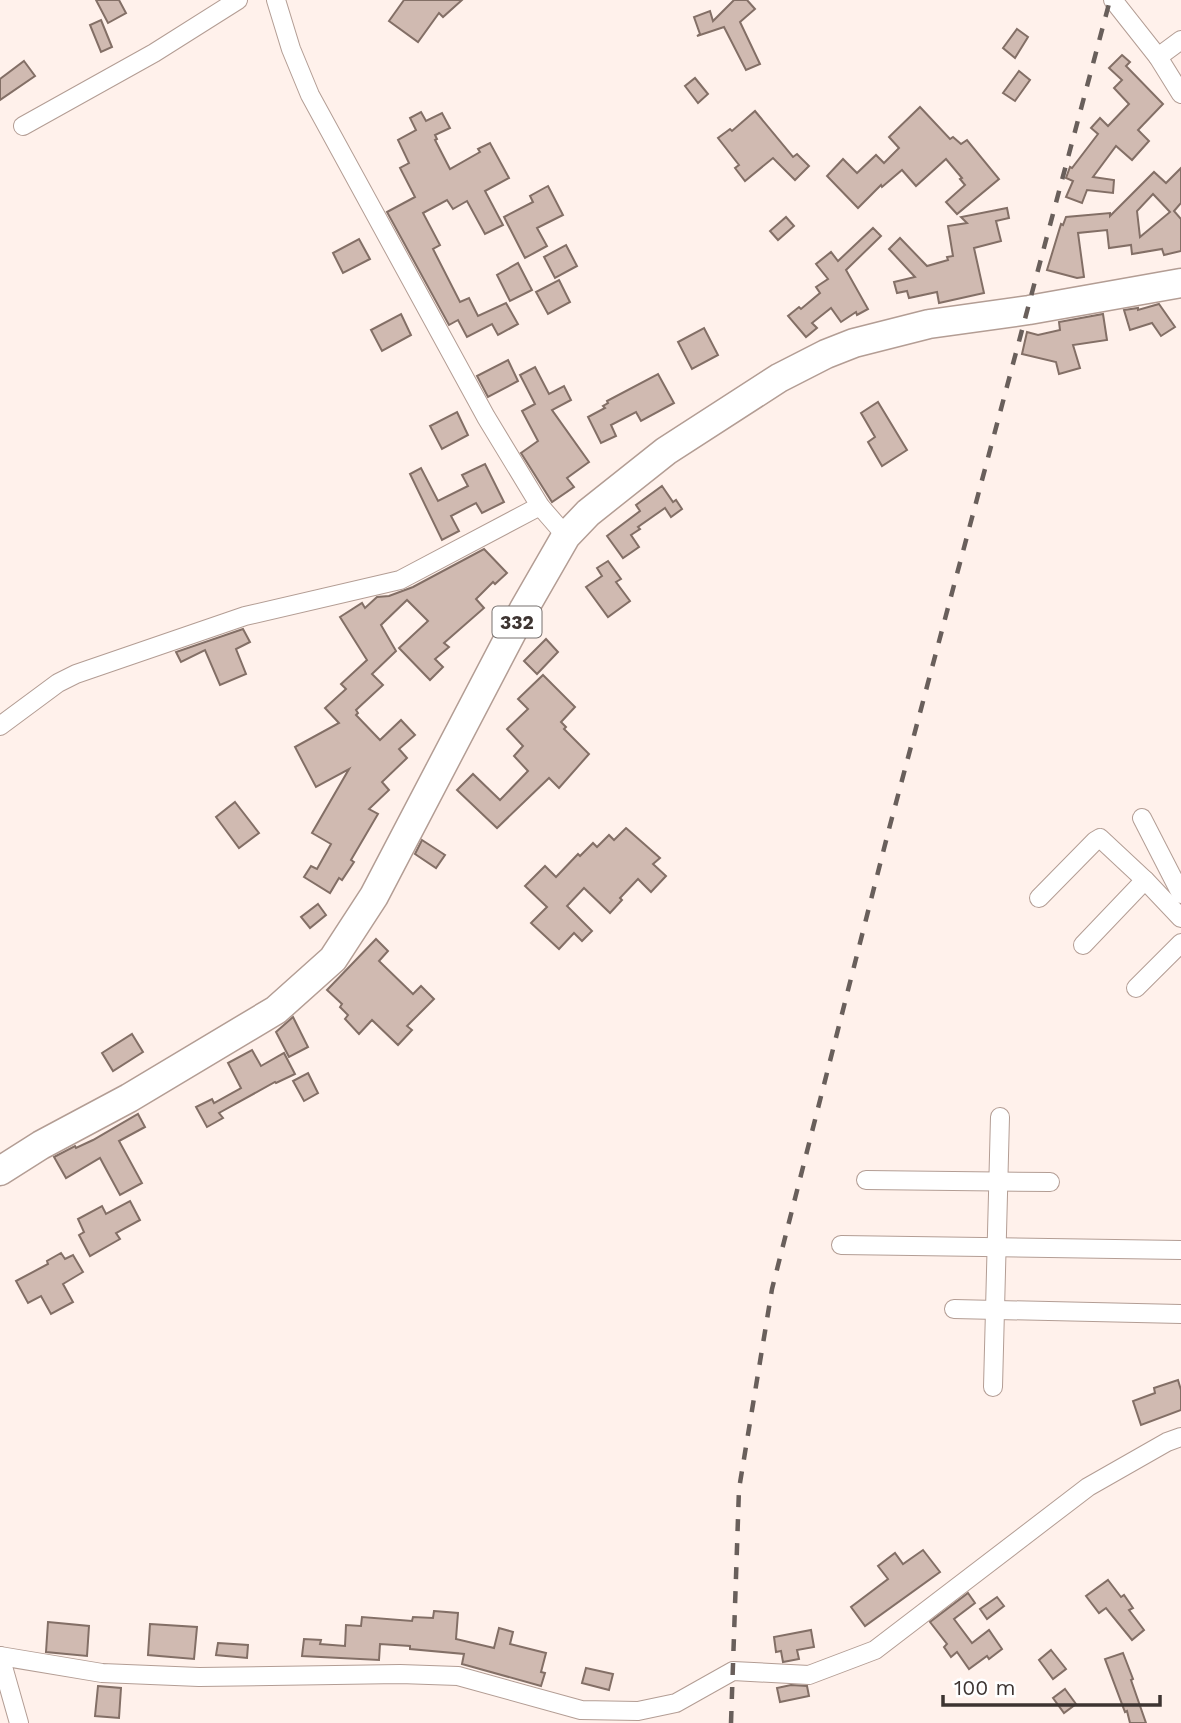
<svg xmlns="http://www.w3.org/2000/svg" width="1181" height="1723" font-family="'Work Sans',sans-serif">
<rect width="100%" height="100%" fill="#fff1eb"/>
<!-- building -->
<g fill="#d0bab1" stroke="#836f66" stroke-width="2" fill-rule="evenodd">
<path d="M96,0H119L126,13L108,23Z"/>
<path d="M404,0H462L443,17L439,13L418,42L389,21Z"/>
<path d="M734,0H747L755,9L740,22L760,64L746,70L724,27L697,36L700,34L694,17L710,11L713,21Z"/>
<path d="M101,20L112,47L101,52L90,25Z"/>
<path d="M1017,29L1028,37L1015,58L1003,48Z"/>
<path d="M1122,55L1130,62L1126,66L1163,104L1138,130L1149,141L1132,160L1116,146L1093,177L1114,180L1113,193L1087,190L1082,203L1066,197L1073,181L1066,178L1070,167L1072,168L1098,134L1091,128L1100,118L1108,126L1129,104L1114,88L1122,80L1109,68Z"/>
<path d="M24,61L35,76L0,100V79Z"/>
<path d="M1019,71L1030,80L1015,101L1003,93Z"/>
<path d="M695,78L708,94L698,103L685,86Z"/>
<path d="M920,107L950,139L953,137L961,144L967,140L999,179L957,214L946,202L965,185L960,179L962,178L946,159L916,186L902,170L882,187L881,185L858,208L827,176L843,159L857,173L876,155L884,163L899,148L889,137Z"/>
<path d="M755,111L793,157L797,154L809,166L795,180L773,158L745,181L735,168L739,165L718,138L730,129L732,131Z"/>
<path d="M421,112L426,121L442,113L450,128L435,135L437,139L435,140L450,169L480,152L478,149L490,143L509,178L485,191L503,225L485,234L467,201L453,209L447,200L423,213L440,245L433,249L460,302L469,298L478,316L506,303L518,324L498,335L492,324L467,337L458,320L449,325L387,212L415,197L400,168L409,163L398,140L416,130L410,118Z"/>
<path d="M1181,168V203L1174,211L1181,219V251L1164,255L1162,249L1132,254L1131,245L1109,248L1107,230L1078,233L1084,277L1077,278L1047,270L1061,224L1063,225L1066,217L1110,213V216L1154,172L1166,183ZM1153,194L1170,212L1140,237L1137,211Z"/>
<path d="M548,186L563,215L537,228L547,246L525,258L504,217L533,202L530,196Z"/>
<path d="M1007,208L1009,218L996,221L1001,241L974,248L984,293L939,303L937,292L909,298L907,291L897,293L894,282L915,277L889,249L900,238L927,266L948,260L947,257L953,256L948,226L967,223L961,217Z"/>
<path d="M786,217L794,226L778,240L770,231Z"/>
<path d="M873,228L881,236L846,270L868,309L857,315L856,312L841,322L831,308L812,323L817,328L806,337L788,316L799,307L801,309L820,293L816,287L828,279L816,264L831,252L838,261Z"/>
<path d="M359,239L370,259L343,273L333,253Z"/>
<path d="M566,245L577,266L555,278L544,257Z"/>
<path d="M518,263L532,290L510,301L497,275Z"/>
<path d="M559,280L570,302L548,314L536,292Z"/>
<path d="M1159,304L1175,327L1161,336L1152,323L1130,330L1124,310L1138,308V310Z"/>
<path d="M401,314L411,335L382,351L371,330Z"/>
<path d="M1103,314L1107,340L1073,345L1080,368L1059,374L1056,362L1022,354L1027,332L1038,335L1060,330L1059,322Z"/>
<path d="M704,328L718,355L692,369L678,342Z"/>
<path d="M508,360L518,381L488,397L477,376Z"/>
<path d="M535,367L549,394L564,386L571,400L552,410L589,462L567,478L574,487L552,502L521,453L538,441L522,411L535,404L520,375Z"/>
<path d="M658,374L674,403L641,421L636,412L611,425L616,436L601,443L588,417L605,408L603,406L608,403L607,401Z"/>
<path d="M878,402L907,450L882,466L868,442L875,437L861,413Z"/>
<path d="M457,412L468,435L442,449L430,426Z"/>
<path d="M485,464L504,502L482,513L476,503L451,516L459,531L442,540L410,474L421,468L438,501L468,486L462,475Z"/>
<path d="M662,486L673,502L676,500L682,509L671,517L665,508L638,527L640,529L631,535L639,547L623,558L607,536L640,511L636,505Z"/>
<path d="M484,549L507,573L495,584L493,582L476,599L484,608L444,643L449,647L435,659L443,667L430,680L399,648L428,621L407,600L381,625L396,651L372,674L383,685L356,710L358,713L356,715L380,740L401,720L415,735L399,749L407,758L382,782L389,790L369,809L378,814L351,860L354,862L342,880L339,878L330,893L304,877L311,866L317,869L331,844L312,833L349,769L316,787L295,747L339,723L325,708L346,689L341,684L367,660L340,617L362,603L365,608L377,597L389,596L413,587Z"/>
<path d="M608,561L621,579L616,582L630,601L608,617L586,587L602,576L597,568Z"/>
<path d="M243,629L250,642L236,649L246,674L220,685L205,650L181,662L176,652Z"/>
<path d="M546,639L558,652L537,674L524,661Z"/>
<path d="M543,675L575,707L561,722L566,727L564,729L589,754L559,788L549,778L497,828L457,790L473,774L500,800L528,771L514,756L523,746L507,729L528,709L518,699Z"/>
<path d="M235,802L259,833L239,848L216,817Z"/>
<path d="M626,828L660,858L653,864L666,876L651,892L638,879L620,898L622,900L610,913L584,888L567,906L592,931L582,941L574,933L559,949L531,923L547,907L525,886L545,866L556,877L578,854L580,856L593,843L597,847L609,835L614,840Z"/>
<path d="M422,840L445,855L436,868L415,854Z"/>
<path d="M318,904L326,915L310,928L301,917Z"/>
<path d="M376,939L388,951L379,961L413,994L421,986L434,999L407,1026L412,1030L398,1045L372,1020L359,1034L345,1019L348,1015L340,1007L342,1004L327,990Z"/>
<path d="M293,1017L308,1047L289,1057L276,1032Z"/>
<path d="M132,1034L143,1052L113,1071L102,1053Z"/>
<path d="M252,1050L261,1066L284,1053L295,1074L276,1083L275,1082L219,1113L223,1118L207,1127L196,1107L212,1099L214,1103L241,1088L228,1063Z"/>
<path d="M308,1073L318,1093L304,1101L293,1081Z"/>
<path d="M138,1114L145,1127L119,1141L142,1183L120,1195L100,1158L66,1178L54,1157L75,1146L76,1148L93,1140Z"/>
<path d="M130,1201L140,1220L116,1233L120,1239L90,1256L79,1235L84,1232L78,1219L102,1206L106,1214Z"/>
<path d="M61,1253L65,1259L73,1255L83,1272L63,1284L73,1302L51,1314L41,1296L28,1303L16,1281L48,1264L47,1261Z"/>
<path d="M1178,1380L1181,1390V1410L1141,1425L1133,1401L1155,1393L1154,1388Z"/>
<path d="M923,1550L940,1572L865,1626L851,1607L888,1579L878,1566L895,1553L903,1564Z"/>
<path d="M1108,1580L1121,1597L1124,1595L1133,1608L1129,1610L1144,1630L1132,1640L1106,1608L1099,1613L1086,1596Z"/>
<path d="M968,1593L975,1603L954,1619L972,1643L989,1630L1002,1649L989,1659L987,1656L969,1669L957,1652L951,1657L944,1647L947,1644L930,1622Z"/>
<path d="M997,1597L1004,1606L987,1619L980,1609Z"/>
<path d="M434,1611L458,1613L456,1639L494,1648L499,1628L513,1632L510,1644L546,1653L541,1672L545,1673L541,1686L462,1664L464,1654L410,1649V1646L380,1644L379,1660L302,1656L304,1639L321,1640L320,1644L345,1646L346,1625L361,1626L362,1617L412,1621L413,1617L433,1618Z"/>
<path d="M48,1622L89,1626L87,1656L46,1652Z"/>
<path d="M150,1624L197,1627L194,1659L148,1655Z"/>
<path d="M811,1630L814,1647L797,1650L799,1659L783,1662L781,1651L776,1652L774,1637Z"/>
<path d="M218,1643L248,1645L247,1658L216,1655Z"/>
<path d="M1051,1650L1066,1669L1053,1679L1039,1660Z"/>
<path d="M1123,1653L1133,1679L1131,1680L1146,1723H1130L1127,1711L1125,1712L1105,1659Z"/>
<path d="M586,1668L613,1674L609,1690L582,1683Z"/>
<path d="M791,1685L807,1686L809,1696L780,1702L777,1688Z"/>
<path d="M98,1686L121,1688L119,1718L95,1716Z"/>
<path d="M1065,1689L1076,1704L1064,1713L1053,1698Z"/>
</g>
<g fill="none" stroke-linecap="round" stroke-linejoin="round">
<defs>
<g id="minor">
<path d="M276,0L291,49L310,95L486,417L540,506L566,536"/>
<path d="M1113,0L1158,57L1181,40"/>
<path d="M1158,57L1181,94"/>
<path d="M23,126L154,53L238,0"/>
<path d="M0,726L58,683L76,674L245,616L400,580L540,506"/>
<path d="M1142,818L1181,894"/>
<path d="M1039,898L1095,841L1100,838L1145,880"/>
<path d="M1083,945L1145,880L1181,918"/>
<path d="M1136,988L1181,943"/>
<path d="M866,1180L1050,1182"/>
<path d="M841,1245L1181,1250"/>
<path d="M954,1309L1181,1314"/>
<path d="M993,1387L1000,1117"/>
<path d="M0,1656L102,1673L199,1677L400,1674L458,1676L581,1710L638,1711L676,1703L733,1671L809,1675L875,1650L1088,1487L1167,1442L1181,1437"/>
<path d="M0,1656L19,1723"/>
</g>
<path id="primary" d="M0,1171L41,1145L129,1098L276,1010L333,959L374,896L524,609L566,536L588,513L666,451L779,378L826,354L854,343L929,324L1029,310L1181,283"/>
</defs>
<!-- minor casing -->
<use href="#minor" stroke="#b39d94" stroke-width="20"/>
<!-- primary casing -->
<use href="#primary" stroke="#b39d94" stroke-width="31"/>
<!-- minor -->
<use href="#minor" stroke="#fff" stroke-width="18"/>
<!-- primary -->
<use href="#primary" stroke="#fff" stroke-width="28"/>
<!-- rail -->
<path stroke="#695f5b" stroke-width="4.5" stroke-dasharray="12 12" stroke-linecap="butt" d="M731,1723L739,1489L772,1289L889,829L1110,0"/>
</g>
<g text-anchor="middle" stroke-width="5" stroke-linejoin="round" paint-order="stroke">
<!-- shield labels -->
<rect fill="#fff" stroke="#77716f" stroke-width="2" x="492.5" y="606.5" width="49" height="31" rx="5"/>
<g font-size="19" font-weight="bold" fill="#3d3431">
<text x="517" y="629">332</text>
</g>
</g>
<!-- scale -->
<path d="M943 1695v10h217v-10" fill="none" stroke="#3d3431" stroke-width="3.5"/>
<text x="954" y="1695" font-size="21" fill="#3d3431" stroke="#ffffff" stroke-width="5" paint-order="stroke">100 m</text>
</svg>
